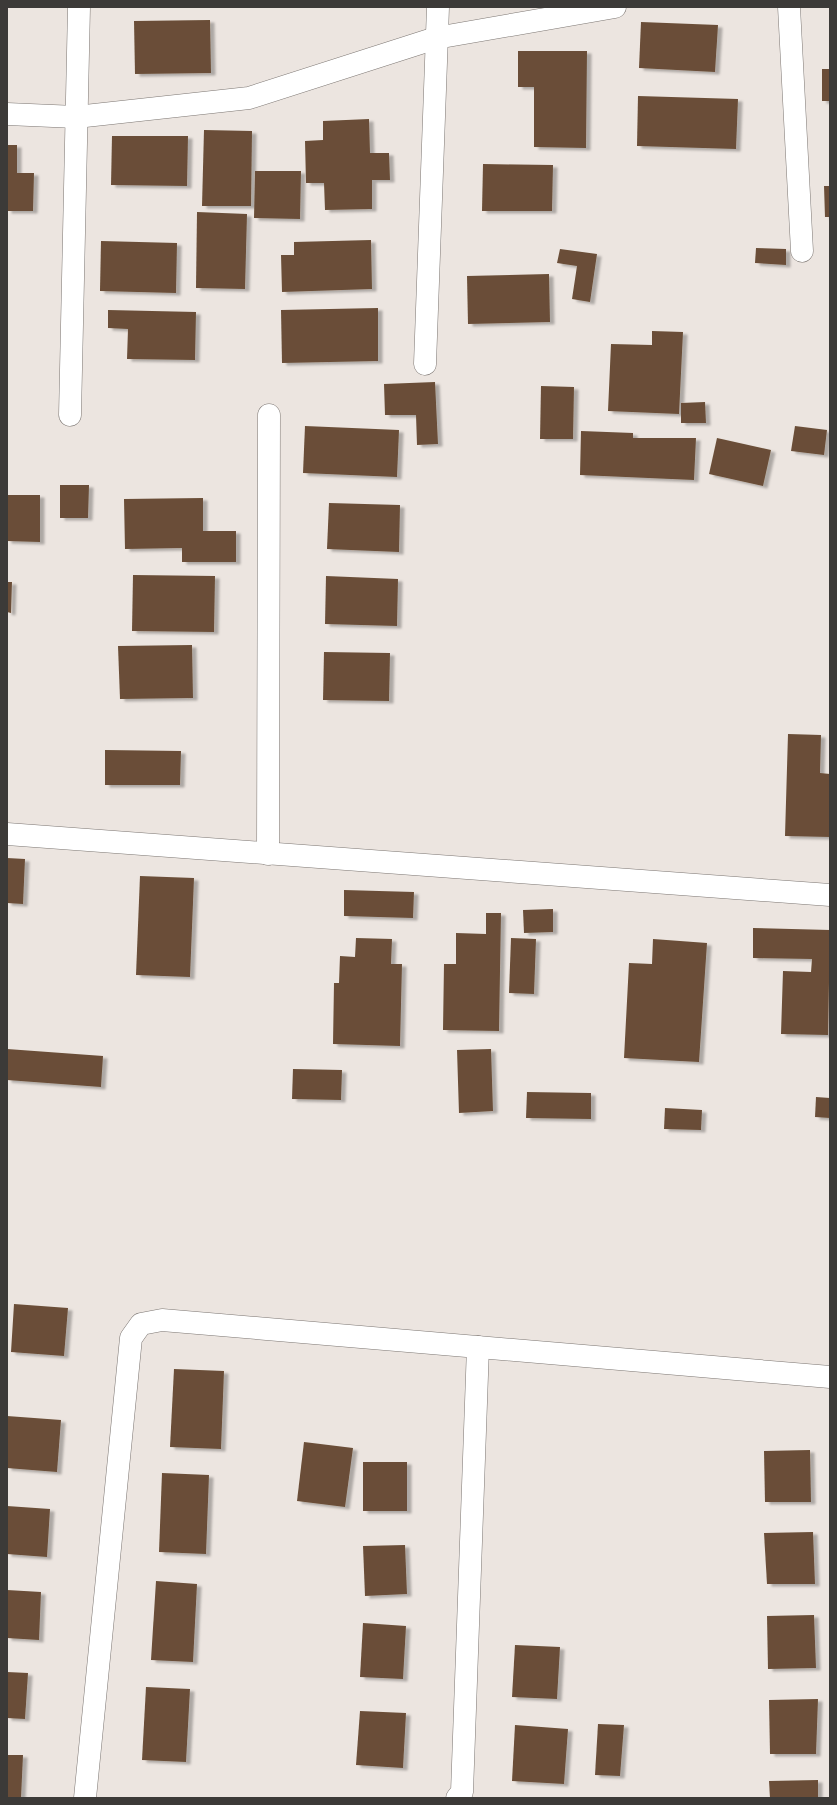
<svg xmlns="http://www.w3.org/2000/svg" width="837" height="1805" font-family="Rubik,sans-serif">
<defs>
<filter id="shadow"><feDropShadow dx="4.5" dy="2.5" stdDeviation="1" flood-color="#0004"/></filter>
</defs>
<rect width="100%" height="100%" fill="#ece5e0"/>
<!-- building -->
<g fill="#6a4e37" filter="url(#shadow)">
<path d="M210,20L211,73L135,74L134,21Z"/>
<path d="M641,22L718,25L715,72L639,68Z"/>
<path d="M518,51H587L586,148L534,147V87H518Z"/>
<rect x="822" y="69" width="8" height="32"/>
<path d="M638,96L738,99L736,149L637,146Z"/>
<path d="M369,119L370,153H389L390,180H372V209L325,210L324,183H306L305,141L323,140V121Z"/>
<path d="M204,130L252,131L251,206H202Z"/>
<path d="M112,136H188L187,186L111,185Z"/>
<path d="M7,145H17V173H34L33,211H7Z"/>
<path d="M483,164L553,165L552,211H482Z"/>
<path d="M255,171H301L300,219L254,218Z"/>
<path d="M824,186H830V217H825Z"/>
<path d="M197,212L247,214L245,289L196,288Z"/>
<path d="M371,240L372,289L282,292L281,255H294V242Z"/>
<path d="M101,241L177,243L176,293L100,291Z"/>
<path d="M756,248L786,249V265L755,263Z"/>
<path d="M560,249L597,254L590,302L572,299L577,266L557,263Z"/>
<path d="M549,274L550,322L468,324L467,276Z"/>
<path d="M378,308V361L282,363L281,310Z"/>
<path d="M108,310L196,312L195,360L127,359L128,329L108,328Z"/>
<path d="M652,331L683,332L679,414L608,411L611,344L652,345Z"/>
<path d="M435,382L438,444L417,445L416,415H385L384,384Z"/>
<path d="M541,386L574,387L573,439H540Z"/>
<path d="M705,402L706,423H681V403Z"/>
<path d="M305,426L399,430L397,477L303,473Z"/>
<path d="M795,426L827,430L824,455L791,451Z"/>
<path d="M581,431L633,433V438H696L694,480L580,475Z"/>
<path d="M717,438L771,450L763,486L709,474Z"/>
<path d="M60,485H89L88,518H60Z"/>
<path d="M7,495H40V542L7,541Z"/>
<path d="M203,498V531H236V562H182V548L125,549L124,499Z"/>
<path d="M329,503L400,505L399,552L327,549Z"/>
<path d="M133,575L215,576L214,632L132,631Z"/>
<path d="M326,576L398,579L397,626L325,624Z"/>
<path d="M7,582H12L11,613L7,612Z"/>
<path d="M192,645L193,698L120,699L118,646Z"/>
<path d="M324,652L390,653L389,701L323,700Z"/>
<path d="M788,734L821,735L820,773L830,774V837L785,836Z"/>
<path d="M105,750L181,751L180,785H105Z"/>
<path d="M7,858L25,859L23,904L7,903Z"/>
<path d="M140,876L194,878L190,977L136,975Z"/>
<path d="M344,890L414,892L413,918L344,916Z"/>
<path d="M553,909V932L524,933L523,910Z"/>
<path d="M486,913H501L499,1031L443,1030L444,964H456V933L486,934Z"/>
<path d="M753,928L830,930L828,1035L781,1034L783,971L811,972L812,959L753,958Z"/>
<path d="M356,938L392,939L391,964H402L400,1046L333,1044L334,983H339L340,956L355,957Z"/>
<path d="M511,938L536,939L534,994L509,993Z"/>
<path d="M653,939L707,943L699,1062L624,1058L629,963L652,964Z"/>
<path d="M7,1049L103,1056L101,1087L7,1080Z"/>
<path d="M491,1049L493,1111L459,1113L457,1050Z"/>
<path d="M293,1069L342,1070L341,1100L292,1099Z"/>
<path d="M527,1092L591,1093V1119L526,1118Z"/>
<path d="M816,1097L830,1098V1118L815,1117Z"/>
<path d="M665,1108L702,1110L701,1130L664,1129Z"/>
<path d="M14,1304L68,1308L64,1356L11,1352Z"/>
<path d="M174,1369L224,1371L221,1449L170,1447Z"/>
<path d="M7,1416L61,1420L57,1472L7,1468Z"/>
<path d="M304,1442L353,1448L345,1507L297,1501Z"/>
<path d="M810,1450L811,1502H765L764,1451Z"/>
<rect x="363" y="1462" width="44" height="49"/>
<path d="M162,1473L209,1475L206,1554L159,1552Z"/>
<path d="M7,1506L50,1509L47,1557L7,1554Z"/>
<path d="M813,1532L815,1584H767L764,1533Z"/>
<path d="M405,1545L407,1594L365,1596L363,1546Z"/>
<path d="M156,1581L197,1584L193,1662L151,1660Z"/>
<path d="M7,1590L41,1592L39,1640L7,1638Z"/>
<path d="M814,1615L816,1668L768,1669L767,1616Z"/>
<path d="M363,1623L406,1626L403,1679L360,1677Z"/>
<path d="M515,1645L560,1647L557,1699L512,1697Z"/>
<path d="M7,1672L28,1673L25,1719L7,1718Z"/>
<path d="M146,1687L190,1689L186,1762L142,1760Z"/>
<path d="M818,1699L816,1754H770L769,1700Z"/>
<path d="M360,1711L406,1713L403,1768L356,1765Z"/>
<path d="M598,1724L624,1725L620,1776L595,1775Z"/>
<path d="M515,1725L568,1729L564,1784L512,1781Z"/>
<path d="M7,1755H23L21,1798H7Z"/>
<path d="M818,1780V1798H770L769,1781Z"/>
</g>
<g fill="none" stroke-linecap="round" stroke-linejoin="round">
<defs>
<g id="street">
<path d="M789,7L802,251"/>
<path d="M7,114L76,117L249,98L436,38L615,7"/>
<path d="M425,364L438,7"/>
<path d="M70,415L79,7"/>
<path d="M268,854L269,415"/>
<path d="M85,1798L131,1338L141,1324L162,1320L830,1377"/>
<path d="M457,1798L462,1792L478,1347"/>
</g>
<path id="secondary" d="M7,834L830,895"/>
</defs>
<!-- street casing -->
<use href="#street" stroke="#7c7672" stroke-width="23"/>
<!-- secondary casing -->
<use href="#secondary" stroke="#7c7672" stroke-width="23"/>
<!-- street -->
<use href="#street" stroke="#fff" stroke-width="22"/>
<!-- secondary -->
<use href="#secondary" stroke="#fff" stroke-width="22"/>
</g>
<!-- border -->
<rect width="837" height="1805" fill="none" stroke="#3c3a38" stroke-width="16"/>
</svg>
